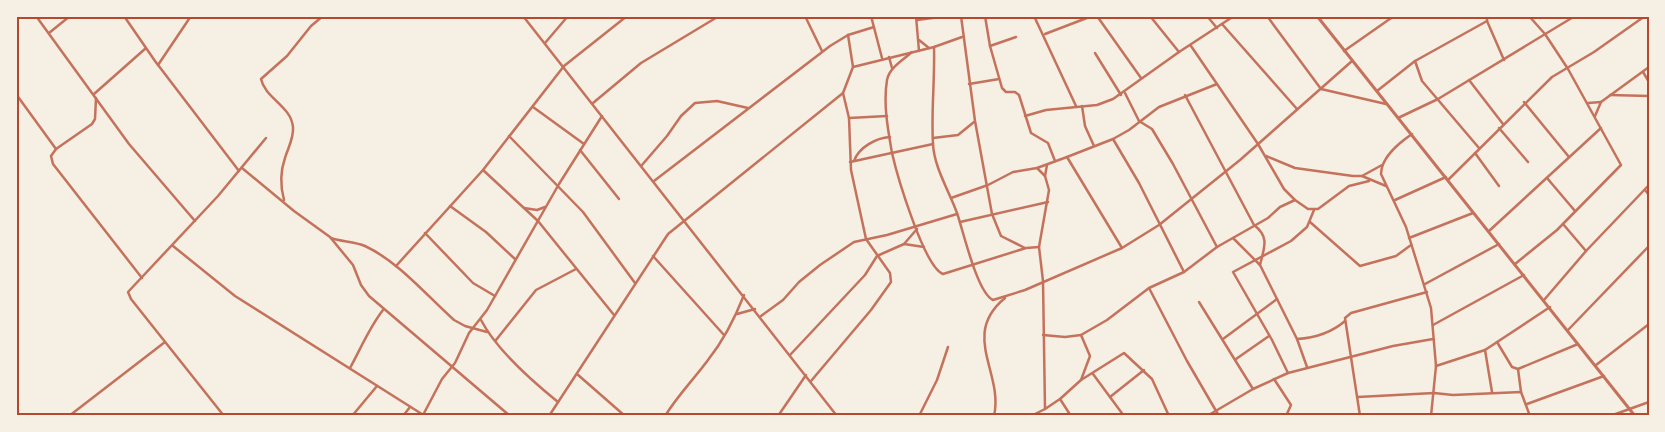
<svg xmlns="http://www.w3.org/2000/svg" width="1665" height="432" font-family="Arial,sans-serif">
<rect width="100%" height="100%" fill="#f6efe4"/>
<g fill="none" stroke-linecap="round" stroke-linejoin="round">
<!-- minor -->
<g stroke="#c5725c" stroke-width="2.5">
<path d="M36,16L129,144L195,221"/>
<path d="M124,16L155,61L239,171"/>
<path d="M523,16L837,416"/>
<path d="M805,16L822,51"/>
<path d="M871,16L882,58"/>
<path d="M916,16L919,51"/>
<path d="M961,16L975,121L992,214L1001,236L1025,248"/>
<path d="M985,16L990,46L1002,88L1006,92H1015L1019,95L1031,133L1048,143L1055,161"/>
<path d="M1034,16L1076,106"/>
<path d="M1097,16L1141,78"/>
<path d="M1150,16L1179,52"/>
<path d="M1207,16L1217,28"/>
<path d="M1267,16L1321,89L1386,104"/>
<path d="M1487,16V21L1504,60"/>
<path d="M917,20L948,16"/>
<path d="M1222,24L1297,109"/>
<path d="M49,33L70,16"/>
<path d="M1045,34L1092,16"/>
<path d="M919,40L929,48"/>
<path d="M545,43L568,16"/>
<path d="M990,46L1016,37"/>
<path d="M1191,46L1258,144L1284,189L1295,200L1308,209H1318L1349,186L1369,181"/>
<path d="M934,47C935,79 931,112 933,144C934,167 949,191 957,213C963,230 977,293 993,300L1025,290L1122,248L1159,225L1240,160L1352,61"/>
<path d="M1344,51L1394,16"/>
<path d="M912,52C903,60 889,68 887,80C883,104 888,130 892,153C897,175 924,267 943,274L1026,248L1039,247"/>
<path d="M1095,53L1121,95"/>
<path d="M889,57L892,68"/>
<path d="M1415,61L1422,81L1479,148"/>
<path d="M158,65L191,16"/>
<path d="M853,67L934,47L962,37"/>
<path d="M1643,72L1649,82"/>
<path d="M1469,80L1503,124"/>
<path d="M969,84L999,79"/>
<path d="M1377,91L1415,61L1487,21"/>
<path d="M1125,93L1139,121L1152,129L1173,164L1217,247"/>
<path d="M16,94L56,149L51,156L53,164L142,278"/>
<path d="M94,94L146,48"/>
<path d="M1185,95L1254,225C1270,237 1264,248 1260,265"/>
<path d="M1610,95L1649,96"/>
<path d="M1524,102L1569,157"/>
<path d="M593,103L641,63L719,16"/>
<path d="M1588,103L1601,102"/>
<path d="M1082,106L1085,126L1094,146"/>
<path d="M533,107L584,144"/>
<path d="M1025,116L1046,110L1097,105L1113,99L1179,52L1234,16"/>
<path d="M1595,116L1601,102L1649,67"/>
<path d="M849,118L887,116"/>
<path d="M1398,118L1438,99L1575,16"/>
<path d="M1499,128L1528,162"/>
<path d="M1412,134C1399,143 1381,157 1381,174L1406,227L1431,308L1436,366L1431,416"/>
<path d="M509,136L583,212L635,283"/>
<path d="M933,138L958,135L974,122"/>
<path d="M1113,139L1139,183L1184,272"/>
<path d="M56,149L92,124L95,119L96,98"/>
<path d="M580,150L619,199"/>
<path d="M1475,153L1499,186"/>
<path d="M1266,156L1295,168L1353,176H1362L1382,165"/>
<path d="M1067,157L1122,248"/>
<path d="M854,161C859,147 876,138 890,137"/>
<path d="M850,162L933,144"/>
<path d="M642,165L667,136L681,116L695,103L717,101L748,108"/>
<path d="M242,168L294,211L330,237L353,265L361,285L369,296L510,416"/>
<path d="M1037,168L1045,176L1049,190L1039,247L1043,281L1045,409"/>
<path d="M483,170L538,221L614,315"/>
<path d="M1045,176L1047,165"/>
<path d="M1362,176L1386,186"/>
<path d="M1547,178L1575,211"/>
<path d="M1448,180L1552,77L1594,52L1645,16"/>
<path d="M654,181L830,46L848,35L874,27"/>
<path d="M1645,190L1649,195"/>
<path d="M951,198L988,185L1013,172L1037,168L1067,157L1113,139L1129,130L1159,107L1217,84"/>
<path d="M284,200C280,185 280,172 285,158C288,148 294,138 293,127C291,106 265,98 261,79L287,56L311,26L323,16"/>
<path d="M1395,200L1446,177"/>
<path d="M450,206L486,232L515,259"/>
<path d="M524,208L537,210L545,207"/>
<path d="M960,222L1048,202"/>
<path d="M1310,222L1360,266L1396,256L1411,245"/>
<path d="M1563,224L1586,251"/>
<path d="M1489,231L1601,128"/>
<path d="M425,233L473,283L495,296"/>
<path d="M331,238C342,242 354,241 365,246C399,262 426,295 454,320L465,326L487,332"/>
<path d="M1233,238L1260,265L1297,339L1307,367"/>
<path d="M1409,238L1473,213"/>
<path d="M904,244L924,247"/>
<path d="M173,246L235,296L425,416"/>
<path d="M653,256L724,335"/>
<path d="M1515,264L1557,230L1621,165L1568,69L1545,34L1529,16"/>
<path d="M396,266L483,170L564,66L627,16"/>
<path d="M1425,284L1499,244"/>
<path d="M1149,288L1187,361L1219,416"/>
<path d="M1544,300L1586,251L1649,185"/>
<path d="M1199,302L1253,389"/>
<path d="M737,314L755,309"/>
<path d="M761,316L783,300L799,282L820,265L854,242L887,235L957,214"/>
<path d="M481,320C496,349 532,381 558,402"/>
<path d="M1433,325L1524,275"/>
<path d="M1568,330L1649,246"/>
<path d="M1043,335L1065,337L1081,335L1107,320L1149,288L1184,272L1217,247L1268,218L1280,207L1295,200"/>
<path d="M1223,339L1277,299"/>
<path d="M1297,339C1315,338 1331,333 1345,321"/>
<path d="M496,340L536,290L576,269"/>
<path d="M1497,342L1512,367L1518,369L1578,344"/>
<path d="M1485,350L1492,392"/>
<path d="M790,355L865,275L877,256L904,244L917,229"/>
<path d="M1236,359L1269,336"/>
<path d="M1596,365L1649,324"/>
<path d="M1436,366L1485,350L1550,307"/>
<path d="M350,368C361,348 369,328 383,310"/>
<path d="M1518,369L1521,392"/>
<path d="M1288,373L1272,340L1233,272L1291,241L1307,227L1314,210"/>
<path d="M577,374L625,416"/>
<path d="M1093,374L1124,416"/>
<path d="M1274,379L1291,405L1286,416"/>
<path d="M1081,380L1090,356L1081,335"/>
<path d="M811,381L871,310L891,282L890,273L866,239L851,170L849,118L843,93L853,67L848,35"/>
<path d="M1110,397L1144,370"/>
<path d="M1358,397L1434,393L1453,395L1521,392L1530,416"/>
<path d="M1060,399L1071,416"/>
<path d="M1527,404L1604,376"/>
<path d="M423,415L442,379L455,363L469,333L487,310L559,184L602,116"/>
<path d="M69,416L165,342"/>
<path d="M224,416L131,299L128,292L218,196L266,138"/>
<path d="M352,416L377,386"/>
<path d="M403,416L410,407"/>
<path d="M549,416L668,234L843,93"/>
<path d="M665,416C678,395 694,379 708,360C723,341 735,318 744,295"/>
<path d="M778,416L806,375"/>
<path d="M919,416L937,380L948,347"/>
<path d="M994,416C1004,373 960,335 1005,298"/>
<path d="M1031,416L1045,409L1060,399L1081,380L1124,353L1152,379L1169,416"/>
<path d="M1207,416L1253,389L1288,373L1393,346L1433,339"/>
<path d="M1360,416L1345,318L1351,313L1427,292"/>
<path d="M1610,416L1649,402"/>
</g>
<!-- tertiary -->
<path stroke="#c5725c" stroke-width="3" d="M1317,16L1635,416"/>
</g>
<!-- border -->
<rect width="1665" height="432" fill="none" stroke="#f6efe4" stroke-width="35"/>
<rect x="18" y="18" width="1630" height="396" fill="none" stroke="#b5482f" stroke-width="2"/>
</svg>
